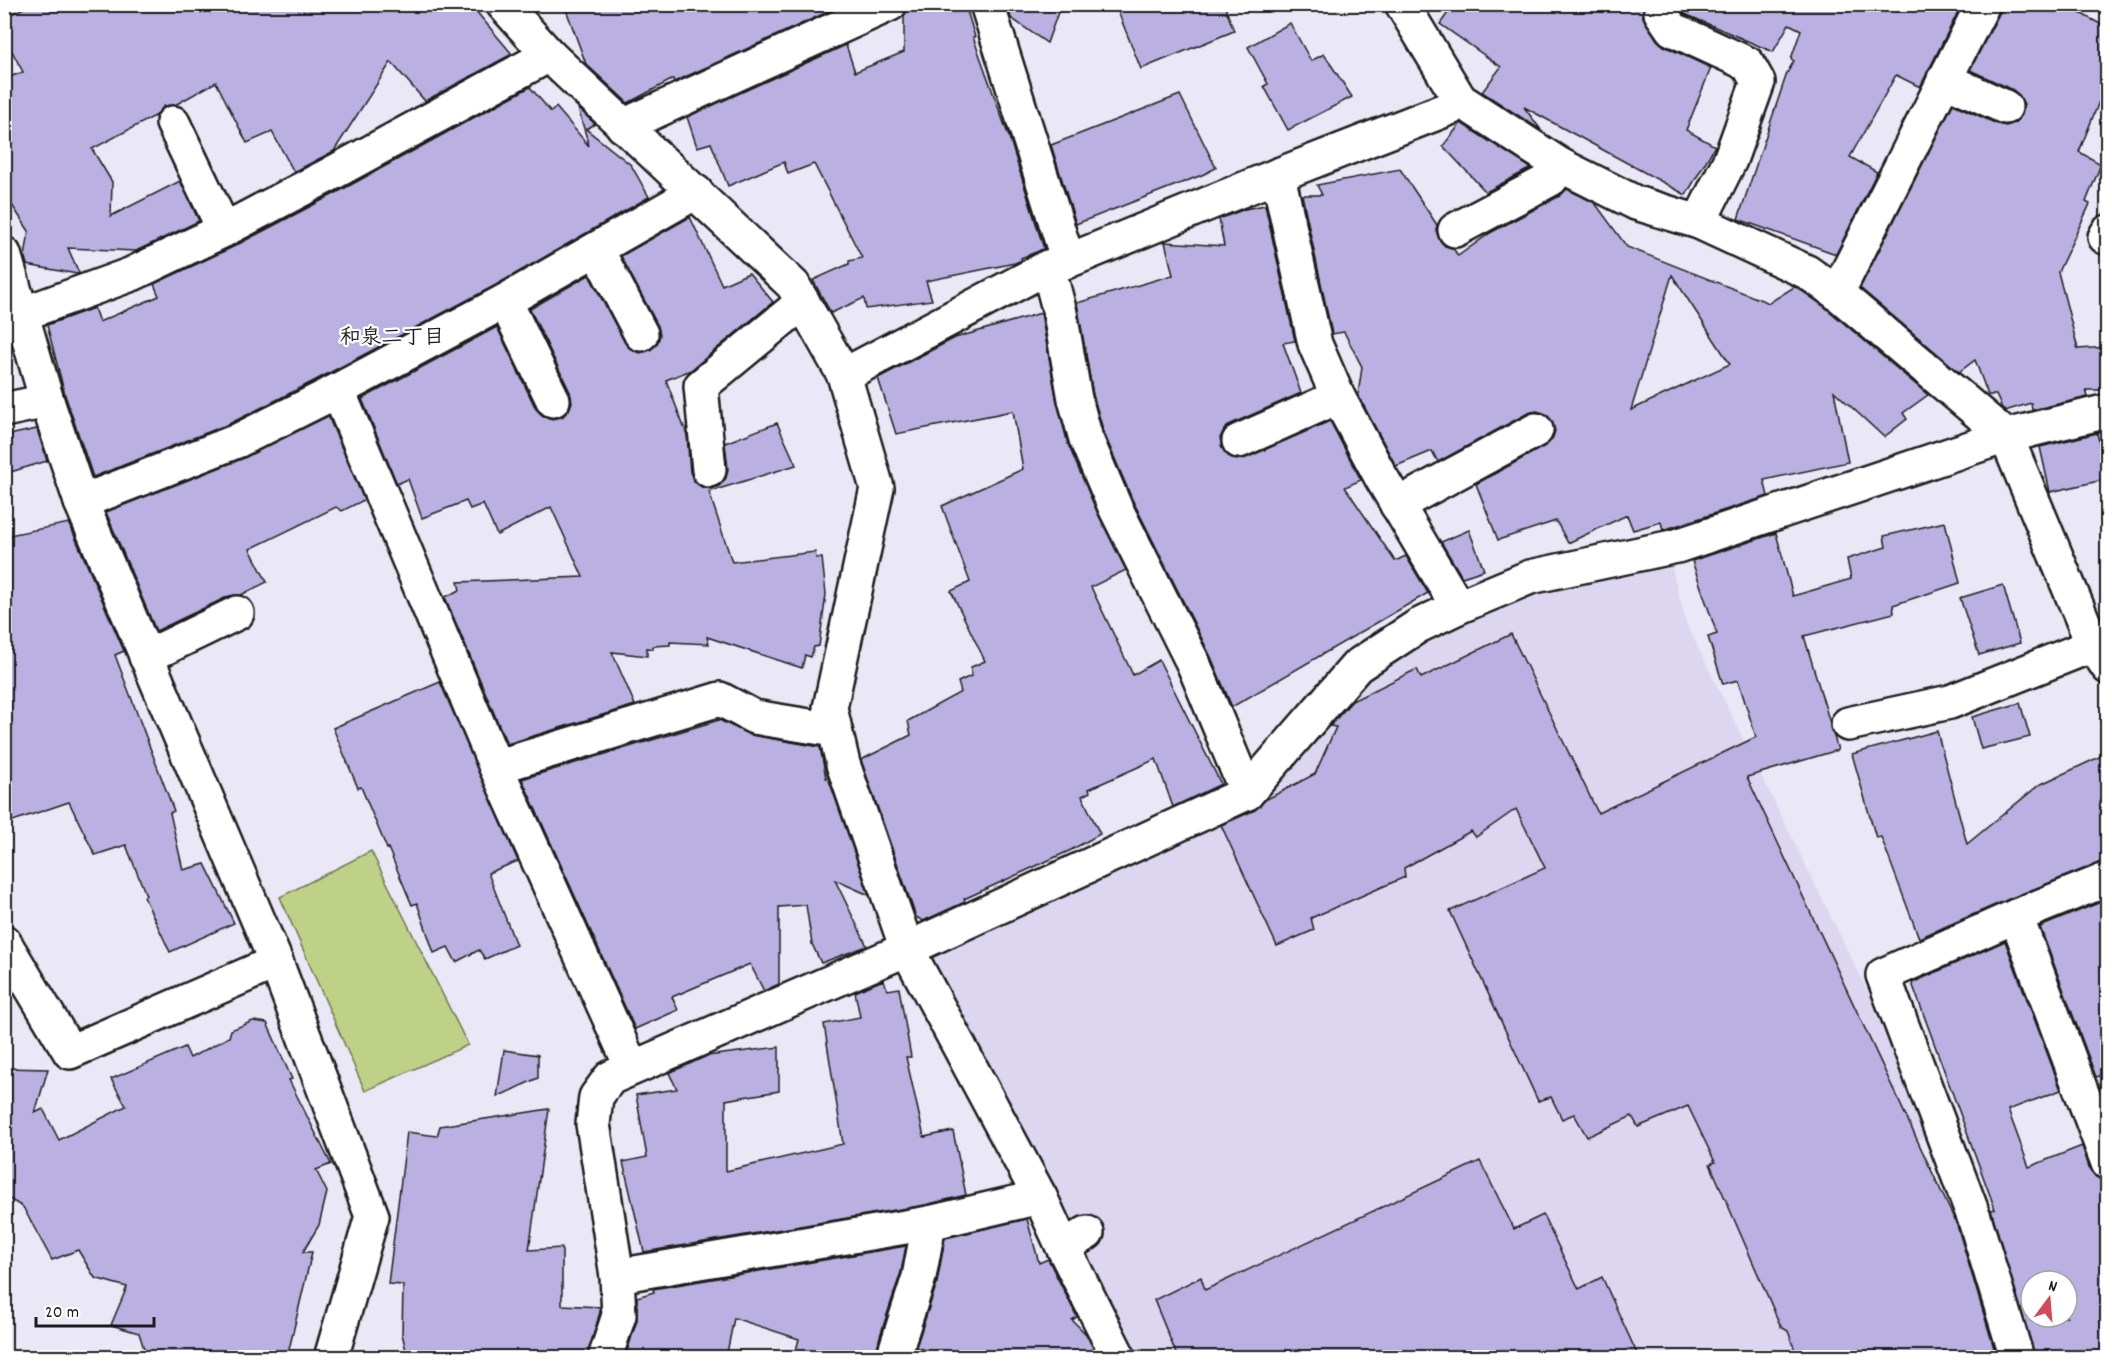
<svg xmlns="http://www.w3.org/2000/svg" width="2112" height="1362" font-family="Dekko,'Klee One',sans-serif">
<rect width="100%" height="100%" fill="#eae7f6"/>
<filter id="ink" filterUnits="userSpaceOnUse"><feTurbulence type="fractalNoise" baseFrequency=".0167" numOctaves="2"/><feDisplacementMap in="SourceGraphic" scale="12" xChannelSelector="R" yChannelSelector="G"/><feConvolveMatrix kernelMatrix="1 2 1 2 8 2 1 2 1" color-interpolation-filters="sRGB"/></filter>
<g filter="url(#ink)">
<!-- built -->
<path fill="#dcd6f0" d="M1670,561L1686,623L1937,1132L1807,1191L1802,1357H1139L1075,1241L929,951L1199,829L1367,675L1496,598Z"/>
<!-- green -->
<path fill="#bfd186" stroke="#6e7651" stroke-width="1.5" d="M371,851L468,1045L365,1091L280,897Z"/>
<!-- building -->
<g fill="#bab0e1" stroke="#1c1c1c" stroke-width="1.5" fill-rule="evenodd">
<path d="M31,4H470L512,54L425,101L391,62L334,151L294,172L272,132L247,143L216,82L175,105L164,106L157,115L92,149L112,182L111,216L180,181L199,221L136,251L68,248L79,273L77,274L27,265L25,257L29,231L4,193V79L23,72L4,36V18Z"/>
<path d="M564,4H832L834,9L674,82L673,79L628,103L586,64Z"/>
<path d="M909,4H965L975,37H973L1010,140L1044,249L1021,258L1022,260L1015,263L926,281L932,300L866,309L864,298L831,313L813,280L849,264V261L862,258L814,164L788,174L784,162L728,186L711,143L697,147L687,117L846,45L855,72L904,52V16Z"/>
<path d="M1007,4H1061L1047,43L1011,18Z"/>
<path d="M1115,4H1224L1234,31L1141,69Z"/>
<path d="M1454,4H1644L1643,17L1657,40L1664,46L1711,68L1686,130L1715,146L1686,195L1524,107L1541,130L1482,92L1501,67L1440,24Z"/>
<path d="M1681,4H1962L1920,87L1896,75L1850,157L1877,172L1836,254L1738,219L1787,73L1794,61L1791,59L1801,30L1789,24L1773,52L1685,14L1681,9Z"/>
<path d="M2001,4H2063L2108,28V79L2079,152L2101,164L2086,202L2090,204L2058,272L2078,349L2108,347V390H2086L2088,397L2032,410L2031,403L2005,411L2002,408L1996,395H1988L1975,360L1959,372L1860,288L1953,104L1997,124L2006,126L2015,123L2022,115L2024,105L2020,96L2013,90L1970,70L2000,12Z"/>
<path d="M1290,23L1311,61L1324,54L1352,97L1288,130L1264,86L1268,84L1248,47Z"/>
<path d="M530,87L551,112L556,107L589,146L578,108L595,124L586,129L631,165L649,197L496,285L314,381L229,424L93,477L65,395L47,325L94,308L99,322L159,296L154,284L233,247L336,193Z"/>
<path d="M1180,95L1216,168L1202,175L1076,224L1051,145Z"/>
<path d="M1461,123L1531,168L1486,192L1443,146Z"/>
<path d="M1400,169L1437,225L1436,230L1439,239L1445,246L1453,248L1458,256L1490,233L1560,196L1567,189L1595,203L1627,247L1769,303L1794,287L1798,288L1826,308L1928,395L1903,413L1907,419L1884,437L1834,391L1848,462L1764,480L1768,496L1663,530L1661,522L1633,530L1627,515L1568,543L1556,521L1498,540L1476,484L1545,446L1552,439L1555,431L1552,421L1546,414L1537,411L1528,413L1438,462L1432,451L1396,466L1358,395L1362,367L1344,332L1332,334L1302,195H1322L1317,185ZM1672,275L1730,364L1631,410Z"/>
<path d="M1265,205L1295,341L1283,343L1301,393L1231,424L1224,430L1220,438L1222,448L1228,456L1236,460L1246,458L1330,421L1361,480L1345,487L1395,561L1406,556L1428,593L1232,707L1211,657L1132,499L1104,433L1093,395L1077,303L1173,275L1165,242L1224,246L1219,219L1245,209Z"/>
<path d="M690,217L722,285L749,273L773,302L691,370L666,380L687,435L690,472L694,481L702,487L711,489L719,486L726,478L728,469L725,443L777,423L796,465L709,492L732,562L815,552L816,558H822L826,594L819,646L814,647L811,657L805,655L802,668L707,637L709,644L670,642V645L653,646V649L647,648V656L612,652L635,705L507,744L445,597L460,590L458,582L583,577L551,507L497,535L483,504L470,509L466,501L422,518L408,479L397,484L362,399L497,327L536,409L543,416L551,419L562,417L569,410L572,402L570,392L530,309L589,275L625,343L631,349L640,353L650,350L657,344L660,335L658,326L621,256Z"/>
<path d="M1041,313L1057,402L1068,444L1098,514L1126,570L1091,587L1133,675L1159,660L1221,784L1173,807L1156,759L1089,789L1090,792L1082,796L1100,834L1071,850L964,899L965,902L923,921L916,917L861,760L911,735L908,721L961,692L958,682L971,676V667L985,661L951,591L970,582L942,506L1023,469L1013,411L896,434L878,378L955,338Z"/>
<path d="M328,416L364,500L342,511L336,507L250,549L267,582L241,595L229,596L156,631L106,512L244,458Z"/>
<path d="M37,429L47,461L4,474V436Z"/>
<path d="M2097,433L2108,479L2050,492L2040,447Z"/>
<path d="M1945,522L1960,583L1893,605L1894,613L1804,636L1838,750L1747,777L1957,1225L1997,1358H1798L1788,1331L1781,1327L1710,1164L1715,1162L1688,1106L1638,1127L1632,1116L1587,1137L1574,1114L1562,1119L1551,1097L1538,1101L1450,911L1545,868L1516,809L1476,837L1471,831L1404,868L1405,877L1311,918L1314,930L1277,946L1221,825L1255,810L1265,800L1315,774L1336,727L1330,726L1352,701L1417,669L1421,678L1511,634L1598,813L1756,737L1738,680L1723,684L1708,637L1717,634L1692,561L1776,533L1793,596L1851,579L1847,559L1886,547L1884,536Z"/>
<path d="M69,523L124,651L115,655L174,811L170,813L183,870L205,864L234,923L170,952L144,897L146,895L126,845L95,855L69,802L4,824V536Z"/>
<path d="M1469,530L1484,570L1462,577L1441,542Z"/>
<path d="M2003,585L2020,643L1979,655L1960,598Z"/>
<path d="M440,682L518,861L488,873L516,945L485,959L479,950L456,962L448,947L434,953L417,903L412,905L388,848L387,849L361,787L358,788L333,728Z"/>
<path d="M2020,703L2030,737L1981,749L1972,717Z"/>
<path d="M719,720L751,735L820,747L826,778L828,777L869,895L835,880L867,946L821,963L812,944L806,905L779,907V984L764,991L750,964L672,997L678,1010L635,1029L522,779Z"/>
<path d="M1937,731L1967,844L2039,785L2108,753V861L2101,862L2009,899L1919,938L1881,837L1876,838L1852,754Z"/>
<path d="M2108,899V1073L2096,1077L2040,927Z"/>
<path d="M2005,941L2061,1090L2008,1110L2029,1167L2082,1146L2090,1170L2096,1177L2108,1181V1358H2035L1991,1210L1995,1209L1912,983ZM2031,1281H2067V1317H2031Z"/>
<path d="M883,980L888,990L899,988L911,1057H906L924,1137L953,1131L966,1195L925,1205L644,1252L623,1162L647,1157L636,1095L677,1089L669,1073L707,1056L779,1047V1091L726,1100V1171L843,1144L824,1024L860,1017L855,992Z"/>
<path d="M253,1021L267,1023L292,1079L289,1080L331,1164L316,1170L327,1192L319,1225L303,1252H312L287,1358H147L139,1333L111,1325L127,1287L95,1278L78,1250L52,1260L23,1207L4,1196V1068L48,1069L35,1113L43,1109L59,1140L126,1106L111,1079L185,1047L190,1058L229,1037L231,1030Z"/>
<path d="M504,1050L538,1055V1078L497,1097Z"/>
<path d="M549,1109L529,1250L562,1248V1305L600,1307V1312L587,1358H408L402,1334L403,1285L388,1284L407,1132L437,1136L440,1126Z"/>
<path d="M1480,1161L1514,1229L1543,1215L1579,1289L1602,1277L1639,1358H1178L1154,1300L1201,1277L1205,1290Z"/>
<path d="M1027,1219L1039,1263L1048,1259L1077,1317L1072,1320L1086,1334L1098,1358H952L916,1347L937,1283L945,1238Z"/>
<path d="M906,1246L901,1272L880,1336L875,1357L826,1350L824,1358H794L799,1339L734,1318L726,1358H625L637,1320V1297L654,1292L653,1289Z"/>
</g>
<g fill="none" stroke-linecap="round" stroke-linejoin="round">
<defs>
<g id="minor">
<path d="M503,4L549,55L793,285L844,375L877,488L830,708L843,764L907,949L1040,1197L1063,1247L1119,1358"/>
<path d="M987,4L1068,261"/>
<path d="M1402,4L1460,100L1560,165L1636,203L1699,222L1807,272L1837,293L2006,436L2093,645L2108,667"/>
<path d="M1663,4L1661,13L1672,29L1748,64L1758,82L1730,160L1699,222"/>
<path d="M1944,79L2005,107"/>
<path d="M173,123L224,230"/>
<path d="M623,126L890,4"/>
<path d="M1278,175L1315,344L1338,397L1381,477L1458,607"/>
<path d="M1455,230L1551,179L1560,165"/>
<path d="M2105,237L2108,232"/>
<path d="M597,250L641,334"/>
<path d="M4,254L47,401L81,502L276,962L372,1216L331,1358"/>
<path d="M1048,267L1060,313L1075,399L1086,439L1115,507L1194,665L1247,793"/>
<path d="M1837,293L1983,4"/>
<path d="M505,301L553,400"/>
<path d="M22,314L132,274L224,230L327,176L549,55"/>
<path d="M844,375L1048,267L1068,261L1278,175L1450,108L1460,100"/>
<path d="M338,391L496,767L632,1068"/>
<path d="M4,410L47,401"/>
<path d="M1239,441L1338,397"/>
<path d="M709,470L701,386L803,302"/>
<path d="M81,502L237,441L323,398L505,301L696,192"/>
<path d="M1397,505L1536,430"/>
<path d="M146,657L237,613"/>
<path d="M1848,724L1950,702L2093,645"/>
<path d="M496,767L720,699L754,717L834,730"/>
<path d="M2016,916L2108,1163"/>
<path d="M4,942L70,1052L276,962"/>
<path d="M1063,1247L1087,1233"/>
<path d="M617,1276L929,1223L1040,1197"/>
<path d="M605,1358L619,1315L617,1276L593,1124L596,1097L610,1078L907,949L1247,793L1357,666L1418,626L1458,607L1530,577L1677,546L2006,436L2108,411"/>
<path d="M893,1358L919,1277L929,1223"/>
<path d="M2017,1358L1974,1217L1883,975L2016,916L2108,879"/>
</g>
</defs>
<!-- minor casing -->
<use href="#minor" stroke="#1c1c1c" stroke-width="38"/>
<!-- minor -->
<use href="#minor" stroke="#fff" stroke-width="33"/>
</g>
</g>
<g text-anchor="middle" stroke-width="4.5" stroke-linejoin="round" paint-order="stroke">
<!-- neighbourhood labels -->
<g font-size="21" font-weight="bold" fill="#1c1c1c" stroke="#fff">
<text x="392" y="343">和泉二丁目</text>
</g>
</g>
<!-- margin -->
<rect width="2112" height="1362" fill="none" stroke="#fff" stroke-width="24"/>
<rect x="12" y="12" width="2088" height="1338" fill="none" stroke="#1c1c1c" stroke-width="2" filter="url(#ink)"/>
<!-- north arrow -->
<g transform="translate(2049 1299) rotate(16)"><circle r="28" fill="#ffffff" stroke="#a4a4a4" stroke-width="1.5"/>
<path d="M0-4.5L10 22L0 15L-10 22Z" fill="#d1495b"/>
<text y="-9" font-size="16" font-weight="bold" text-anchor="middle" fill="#1c1c1c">N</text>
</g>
<!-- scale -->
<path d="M36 1317v9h118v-9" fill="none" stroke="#1c1c1c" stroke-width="3"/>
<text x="45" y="1317" font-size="18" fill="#1c1c1c" stroke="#ffffff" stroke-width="4.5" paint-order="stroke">20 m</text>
</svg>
